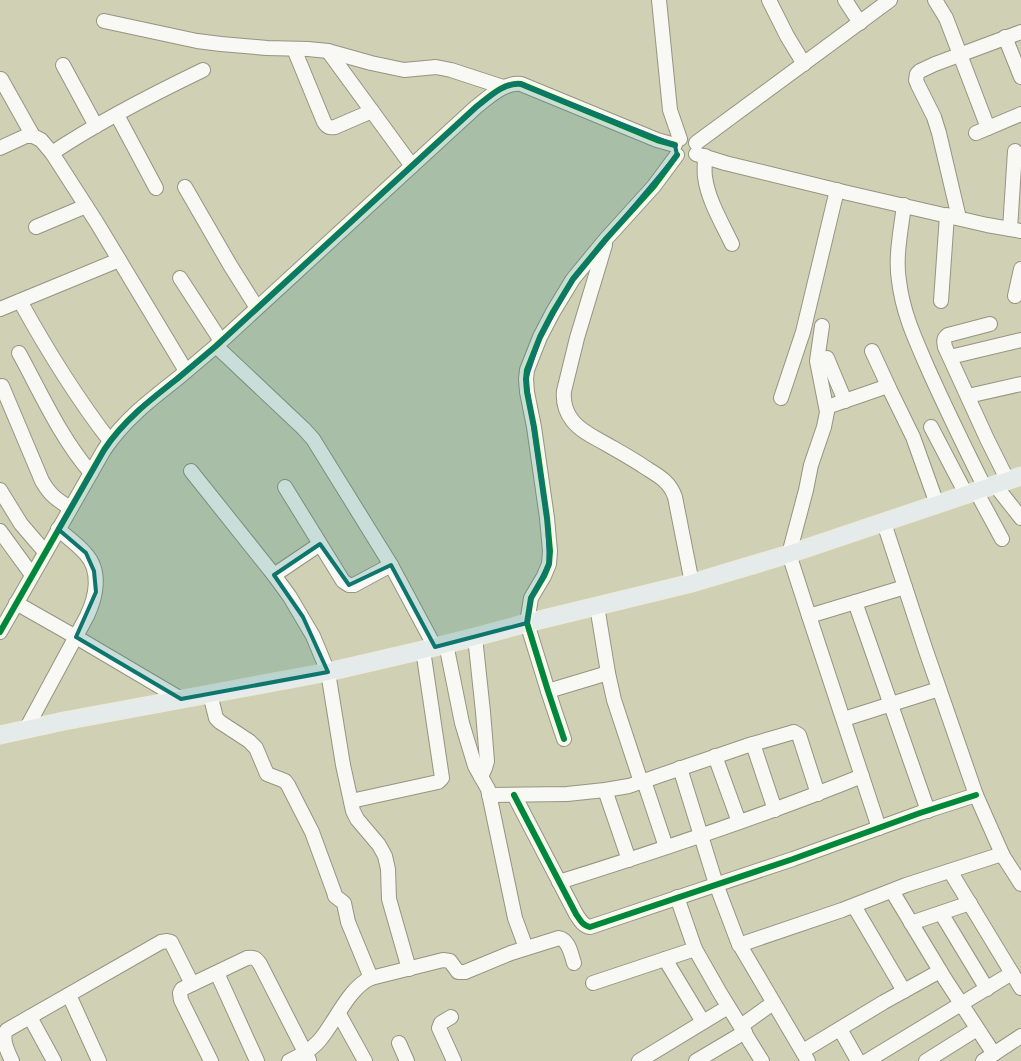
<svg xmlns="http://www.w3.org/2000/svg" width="1021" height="1061" font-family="Arial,sans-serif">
<rect width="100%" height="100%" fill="#d0d0b5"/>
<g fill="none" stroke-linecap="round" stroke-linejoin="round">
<defs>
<g id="minor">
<path d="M659,0L670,110L680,139"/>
<path d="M769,0L787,36L804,64"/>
<path d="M845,0L860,23"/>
<path d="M935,0L946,18L988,128"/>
<path d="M104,21L197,41L221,44L267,48L308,49L328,51L371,63L404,70L436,67L451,70L503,87"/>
<path d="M1005,37L1021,77"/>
<path d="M294,49L324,122C327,127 329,128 335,127L372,111"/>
<path d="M328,51L412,166"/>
<path d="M63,65L96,126"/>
<path d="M1,79L33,136"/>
<path d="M117,115L156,188"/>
<path d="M976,133L1021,114"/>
<path d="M696,143L890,0"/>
<path d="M0,148L26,136H33L41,140L52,153L97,223L186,371"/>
<path d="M52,153C100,121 151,95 203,70"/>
<path d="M696,154L725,163L848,193L987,225L1021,231"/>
<path d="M705,156C705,163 704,170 705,177C708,200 722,223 732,244"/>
<path d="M185,187L230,265L257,308"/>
<path d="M904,205C901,230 895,257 899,281C903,314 916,341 929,371C947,411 966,450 985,488"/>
<path d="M959,218L939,133L934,117L918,85L916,80L917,74L920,71L935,64L1021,32"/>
<path d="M36,227L86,206"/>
<path d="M1010,229L1015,151"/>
<path d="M605,245L577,338L564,391C563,401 566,412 572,420C580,431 594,437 606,444C620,452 633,459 646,468C659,476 670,482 675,497L692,583"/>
<path d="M180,278L221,341"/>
<path d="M1015,296L1021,269"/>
<path d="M20,301C47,350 76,397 110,441"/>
<path d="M941,301L947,215"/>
<path d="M0,309L119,260"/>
<path d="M990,324L948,335C943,339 944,341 945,347L987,439L1008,481"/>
<path d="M822,326L817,361L827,412L824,427L811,465L806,490L789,554L809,616L879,828"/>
<path d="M216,346L304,429L313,439L391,565"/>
<path d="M872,351L890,390L913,437L937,504"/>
<path d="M19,353C41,393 60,437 91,473"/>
<path d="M950,357L1021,340"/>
<path d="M827,358L845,401"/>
<path d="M2,386L42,481C50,495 56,499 70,508"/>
<path d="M968,396L1021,384"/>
<path d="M781,398L803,332L837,190"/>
<path d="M827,407L888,386"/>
<path d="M931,427L966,494"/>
<path d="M191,471L274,575L290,597L313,636L328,672L343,765L353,811L357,819L379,845L385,856L388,869L389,899L409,969"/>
<path d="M995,485L1021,518"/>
<path d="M285,487L343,581L349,585H354L391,565L435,647"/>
<path d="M0,490L21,524L45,552"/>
<path d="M976,491L1002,539"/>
<path d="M884,523L925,648L976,795L1003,856L1021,884"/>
<path d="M0,531L32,575"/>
<path d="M274,575L320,544"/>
<path d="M855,602L928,811"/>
<path d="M16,603L76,637L181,699"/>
<path d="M597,606L608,673L614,700L641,782"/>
<path d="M809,616L905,587"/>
<path d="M0,632L104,450C123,421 150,400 177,379C190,368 203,357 216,346L476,107C489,97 504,82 521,84L657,140L675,145"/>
<path d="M475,637L483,712L487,761L485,768L481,777"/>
<path d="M446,644L462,723L475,766L488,789L515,918L526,948"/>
<path d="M548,691L608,673"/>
<path d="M210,694L216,718L220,722L249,741L256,748L267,774L285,781L288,785L312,832L334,892L335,896L344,903L348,922L371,978"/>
<path d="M844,719L939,689"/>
<path d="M26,729L87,616C96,597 102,571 85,553C77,544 67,537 58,529"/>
<path d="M564,739L548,691L527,623L531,598L544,576L549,564L550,551L547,518L534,427L527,392L526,379L527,370L540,337L553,312L573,279L606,239L654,186L677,155"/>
<path d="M753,744L775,810"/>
<path d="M715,756L739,822"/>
<path d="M680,768L716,884L738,942L808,1061"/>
<path d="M644,781L666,847"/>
<path d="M605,790L629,860"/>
<path d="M489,795L567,794L605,790L629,786L746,746L794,732L799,735L818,794"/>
<path d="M514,795L576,914C580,920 583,926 590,927L793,859L920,813L976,795"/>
<path d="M351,801L438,782L442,778L423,650"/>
<path d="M950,871L1021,988"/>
<path d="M559,882C661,850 763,816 862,776"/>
<path d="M892,891L945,979L994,1054"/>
<path d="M854,906L904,991"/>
<path d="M941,913L987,989"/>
<path d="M911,923L970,903"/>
<path d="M739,945L842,910L906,885L1002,854"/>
<path d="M695,949L720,993L762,1061"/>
<path d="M665,959L703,1022"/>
<path d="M217,973L257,1061"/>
<path d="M593,983L695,949L677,897"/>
<path d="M69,995L99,1061"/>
<path d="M339,1014L365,1061"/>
<path d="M30,1017L54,1061"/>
<path d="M451,1017L441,1023L439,1028L454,1061"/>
<path d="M741,1026L773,1003"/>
<path d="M840,1029L858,1061"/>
<path d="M399,1043L407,1061"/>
<path d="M803,1051L884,1002L940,971"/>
<path d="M12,1061C8,1052 0,1038 7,1030L161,942L167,941L171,942L192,984"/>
<path d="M211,1061L181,1000L180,993L182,989L247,958C254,957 256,958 260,964L309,1060"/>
<path d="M289,1061C300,1056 311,1050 319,1041C335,1023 348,988 371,978L443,960L450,961L458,972H465L511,953L559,938C569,940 571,954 574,963"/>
<path d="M639,1061L728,1007"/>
<path d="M696,1061L745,1032"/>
<path d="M867,1061L1012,973"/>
<path d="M926,1061L977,1029"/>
<path d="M983,1061L1021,1036"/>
</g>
<path id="major" d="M0,735L64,721L328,672L423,650L475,637L527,623L692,583L789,554L1021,476"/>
</defs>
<!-- minor casing -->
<use href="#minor" stroke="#959580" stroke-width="16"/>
<!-- major casing -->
<use href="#major" stroke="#eaeade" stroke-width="19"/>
<!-- minor -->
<use href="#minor" stroke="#f8f8f4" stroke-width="14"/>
<!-- major -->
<use href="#major" stroke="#e5ebea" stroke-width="16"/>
<defs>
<g id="cycleway">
<path d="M0,632L104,450C123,421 150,400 177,379C190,368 203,357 216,346L476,107C489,97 504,82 521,84L657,140L675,145"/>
<path d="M564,739L548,691L527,623L531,598L544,576L549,564L550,551L547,518L534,427L527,392L526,379L527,370L540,337L553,312L573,279L606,239L654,186L677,155"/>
<path d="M514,795L576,914C580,920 583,926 590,927L793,859L920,813L976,795"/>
</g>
</defs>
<!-- cycleway casing -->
<use href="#cycleway" stroke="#fafbe1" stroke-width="9"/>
<!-- cycleway -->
<use href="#cycleway" stroke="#00873e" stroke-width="6"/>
</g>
<!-- marked area -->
<path fill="#0f766e" fill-opacity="0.2" stroke="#0f766e" stroke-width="4" stroke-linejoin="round" d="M518,83L675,145L677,155L573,279L540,337L526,379L547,518L549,564L531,598L527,623L435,647L391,565L349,585L320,544L274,575L303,617L328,672L181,699L76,637L96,592L94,571L86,553L58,529L110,441L139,409L216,346L476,107L503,87Z"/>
</svg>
